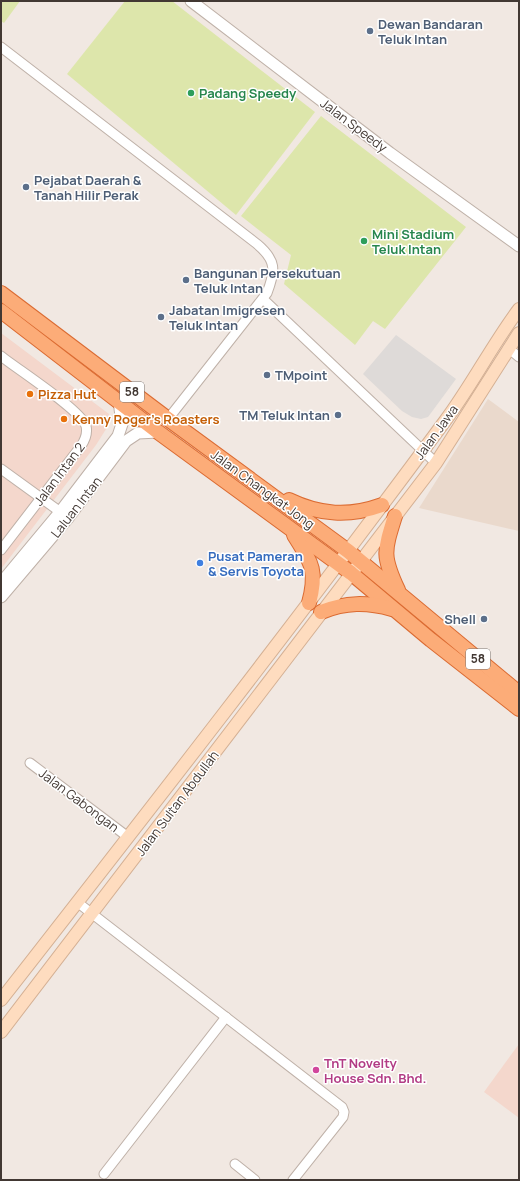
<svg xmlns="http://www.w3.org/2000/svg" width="520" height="1181" font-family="Manrope,sans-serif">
<rect width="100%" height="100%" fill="#f1e8e2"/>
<!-- commercial -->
<g fill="#f4d7cc">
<path d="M1,333L109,414L108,426L96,445L1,569Z"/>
<path d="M519,1044V1118L484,1092Z"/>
</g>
<!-- education -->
<path fill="#ead9cc" d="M488,399L519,422V531L419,508Z"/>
<!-- green -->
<g fill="#dde6ab">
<path d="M1,1H20L4,23L1,21Z"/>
<path d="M125,1H172L315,112L236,215L67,74Z"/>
<path d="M321,116L466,227L385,329L373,321L355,345L284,284L291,255L241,216Z"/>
</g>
<!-- parking -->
<path fill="#dedad8" d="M396,335L456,379L428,417L421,419L412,417L402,411L363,374Z"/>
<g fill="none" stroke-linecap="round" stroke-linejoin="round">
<defs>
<g id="minor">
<path d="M1,47L257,244C276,260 276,270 267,293L168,419"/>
<path d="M263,299L436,463"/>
<path d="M508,348L519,357"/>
<path d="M1,356C17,369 81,410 86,426C88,434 85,440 81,446L1,550"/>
<path d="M1,469L66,516"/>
<path d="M30,763L128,837"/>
<path d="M77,902L342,1107L344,1112L343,1117L293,1180"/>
<path d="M235,1164L255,1180"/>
<path d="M104,1174L226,1017"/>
</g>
<g id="tertiary">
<path d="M191,1L390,153L519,246"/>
<path d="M1,583L60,512L118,436L122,424L119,401"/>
<path d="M1,597L68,518L126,441L138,433L158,432"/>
</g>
<g id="secondary">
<path d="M1,1000C151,808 300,617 445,421C472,385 492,345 519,309"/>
<path d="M1,1032L436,463L519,333"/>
</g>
<g id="trunk">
<path d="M1,293L168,419L348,551L519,693"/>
<path d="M1,311L158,432L351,573L431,640L519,709"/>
<path d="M289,500C320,515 349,517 382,505"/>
<path d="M395,516C384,551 382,556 398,590"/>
<path d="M294,535C311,562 318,570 309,603"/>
<path d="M321,612C346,602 367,602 392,609"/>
</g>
</defs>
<!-- minor casing -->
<use href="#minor" stroke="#bfb1a8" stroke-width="11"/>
<!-- tertiary casing -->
<use href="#tertiary" stroke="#bfb1a8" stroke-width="13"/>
<!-- secondary casing -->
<use href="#secondary" stroke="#d4b094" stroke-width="14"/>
<!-- trunk casing -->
<use href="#trunk" stroke="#db6b32" stroke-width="16"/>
<!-- minor -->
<use href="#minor" stroke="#fff" stroke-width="9"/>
<!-- tertiary -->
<use href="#tertiary" stroke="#fff" stroke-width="11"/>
<!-- secondary -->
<use href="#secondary" stroke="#fedcbf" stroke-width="12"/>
<!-- trunk -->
<use href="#trunk" stroke="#fcac78" stroke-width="14"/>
</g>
<!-- markers -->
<g fill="#5c6f8a" stroke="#fff" stroke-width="1.5">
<circle cx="370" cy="31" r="4"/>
<circle cx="26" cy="187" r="4"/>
<circle cx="186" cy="280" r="4"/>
<circle cx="161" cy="317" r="4"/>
<circle cx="267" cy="375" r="4"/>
<circle cx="338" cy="415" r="4"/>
<circle cx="484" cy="619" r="4"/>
</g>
<g fill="#2e9e5b" stroke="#fff" stroke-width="1.5">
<circle cx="191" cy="93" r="4"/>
<circle cx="364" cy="241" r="4"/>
</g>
<g fill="#e8710a" stroke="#fff" stroke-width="1.5">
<circle cx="30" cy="394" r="4"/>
<circle cx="64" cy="419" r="4"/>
</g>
<circle fill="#3f7fe0" stroke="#fff" stroke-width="1.5" cx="200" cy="563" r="4"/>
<circle fill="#d1479c" stroke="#fff" stroke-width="1.5" cx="316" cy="1070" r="4"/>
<g text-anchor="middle" stroke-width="3" stroke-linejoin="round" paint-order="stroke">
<!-- shield labels -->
<g fill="#fff" stroke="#7b7470" stroke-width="1">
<rect x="120" y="382" width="24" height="20" rx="3"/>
<rect x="466" y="649" width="24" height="20" rx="3"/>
</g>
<g font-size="12" font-weight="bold" fill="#423833">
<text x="132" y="396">58</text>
<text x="478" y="663">58</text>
</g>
<!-- service labels -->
<g font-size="13" font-weight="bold" fill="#4e5e75" stroke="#fff" text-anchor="start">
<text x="378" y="29">Dewan Bandaran<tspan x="378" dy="15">Teluk Intan</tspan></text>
<text x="34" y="185">Pejabat Daerah &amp;<tspan x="34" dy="15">Tanah Hilir Perak</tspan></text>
<text x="194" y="278">Bangunan Persekutuan<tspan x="194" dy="15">Teluk Intan</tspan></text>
<text x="169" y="315">Jabatan Imigresen<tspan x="169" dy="15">Teluk Intan</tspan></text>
<text x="275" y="380">TMpoint</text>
<text x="330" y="420" text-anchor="end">TM Teluk Intan</text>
<text x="476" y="624" text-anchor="end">Shell</text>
</g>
<!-- leisure labels -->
<g font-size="13" font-weight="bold" fill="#27864d" stroke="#fff" text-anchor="start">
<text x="199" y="98">Padang Speedy</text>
<text x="372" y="239">Mini Stadium<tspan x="372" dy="15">Teluk Intan</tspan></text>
</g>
<!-- street labels -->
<g font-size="13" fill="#423833" stroke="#fff">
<text transform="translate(354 125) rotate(37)" y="5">Jalan Speedy</text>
<text transform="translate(436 432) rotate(-54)" y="5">Jalan Jawa</text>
<text transform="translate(59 474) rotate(-53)" y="5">Jalan Intan 2</text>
<text transform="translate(263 489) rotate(36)" y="5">Jalan Changkat Jong</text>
<text transform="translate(76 507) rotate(-52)" y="5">Laluan Intan</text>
<text transform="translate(79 800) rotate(37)" y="5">Jalan Gabongan</text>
<text transform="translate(177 803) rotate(-53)" y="5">Jalan Sultan Abdullah</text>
</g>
<!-- food labels -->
<g font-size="13" font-weight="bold" fill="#c56008" stroke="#fff" text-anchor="start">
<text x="38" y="399">Pizza Hut</text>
<text x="72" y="424">Kenny Roger's Roasters</text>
</g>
<!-- shop labels -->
<g font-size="13" font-weight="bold" fill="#366cbe" stroke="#fff" text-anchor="start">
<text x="208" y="561">Pusat Pameran<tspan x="208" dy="15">&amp; Servis Toyota</tspan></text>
</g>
<!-- hotel labels -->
<g font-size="13" font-weight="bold" fill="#b23c85" stroke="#fff" text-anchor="start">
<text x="324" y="1068">TnT Novelty<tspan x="324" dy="15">House Sdn. Bhd.</tspan></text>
</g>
</g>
<!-- border -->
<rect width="520" height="1181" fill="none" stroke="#423833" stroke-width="4"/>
</svg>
